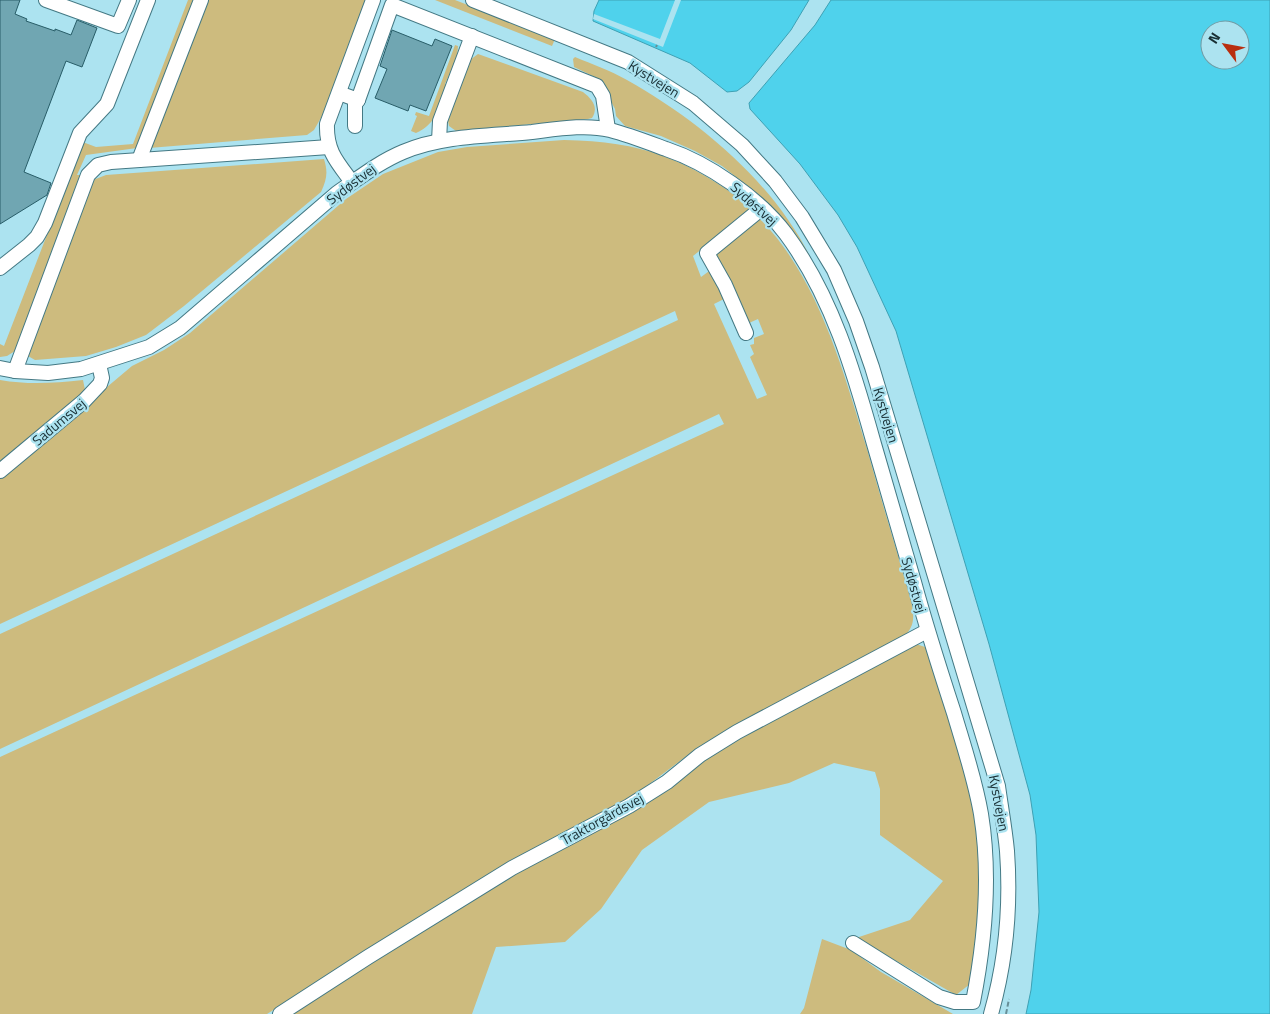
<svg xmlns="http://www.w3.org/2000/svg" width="1270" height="1014" font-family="'Titillium Web',sans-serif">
<rect width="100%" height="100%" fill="#ace3f0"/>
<!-- green -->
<g fill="#cdbb7e">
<path d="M188,0H199L137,148L86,155L77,175H81L15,351L7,356L0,357V344L4,346L81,147L80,141L96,147L133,144Z"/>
<path d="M206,0H366L322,116L314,130L307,135L149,148Z"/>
<path d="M435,0H455L555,39L552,46Z"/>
<path d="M455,45L458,46L457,57L445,84L448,85C440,105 437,124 416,133L411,131L417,116L415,115L416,112L429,116Z"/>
<path d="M478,54L583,92C592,99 599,107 592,118L588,119L456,131L449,126L448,121L470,60Z"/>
<path d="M575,57C592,64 611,71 627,80C705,124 784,191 819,276L779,216L759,195L722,166L695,151L661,136L625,126L616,116L615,109L601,82L595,77L574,67L573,59Z"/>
<path d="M564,140C642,141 687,159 750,206L747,213L693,256L701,277L712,269L726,298L714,304L757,399L767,395L750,357L754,354L750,345L754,344V338L764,334L758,319L749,323L744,321L712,255L758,217C818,276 843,370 867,449C881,499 896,549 911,599C914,618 916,625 902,639L748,719L700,746L628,800L503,865L267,1014H0V757L724,424L719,414L0,749V634L678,320L675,311L0,624V477L132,366L164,350L190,333L346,199L383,174L438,152L467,147Z"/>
<path d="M324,159C328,172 327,179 321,192L184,306L146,335L116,347L86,356L35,360L28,356V349L93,180L106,175Z"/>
<path d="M0,380C29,385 54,383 83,380L85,390L81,398L0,465Z"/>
<path d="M916,644L928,648C944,703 967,764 975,821C983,876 977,930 970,984L956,995L856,938L910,920L943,881L880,835V789L875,772L834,763L789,783L709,802L642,850L601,909L565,942L496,947L472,1014H291L419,930L713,752Z"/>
<path d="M822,939L851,950L881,972L953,1014H800L804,1008Z"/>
</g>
<!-- water -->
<g fill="#4fd2ec" stroke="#3ea1b4" fill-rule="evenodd">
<path d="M599,0H809L791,30L749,82L737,91L727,92L690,63L593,21L594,11Z"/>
<path d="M831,0H1270V1014H1026L1031,990L1039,912L1036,835L1030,795L989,644L896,331L857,247L838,215L800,164L750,109L749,103L815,25ZM1210,30H1240V60H1210Z"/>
</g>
<!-- pier -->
<path fill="#ace3f0" d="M675,0H681L663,47L593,19L594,14L660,39Z"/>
<!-- building -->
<g fill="#70a6b2" stroke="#285d68">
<path d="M0,0H20L15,14L27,19L26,21L55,31V29L71,35L77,20L97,28L82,67L66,61L24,172L51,183L47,195L0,224Z"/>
<path d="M392,30L432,46L435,39L452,46L426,111L410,105L408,111L375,98L387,69L380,66Z"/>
</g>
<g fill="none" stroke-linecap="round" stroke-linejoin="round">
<defs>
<g id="minor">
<path d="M46,0L118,26L129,0"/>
<path d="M473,0L628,62L693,103L742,145L775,181L802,217L834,270L856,321L872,367L998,786C1001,808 1005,829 1007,851C1011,906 1006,961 991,1014"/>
<path d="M339,93L358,100L392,5L597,86L603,96L608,129"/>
<path d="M355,126V104L358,100"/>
<path d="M439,141L440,121L472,36"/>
<path d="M139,160L201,0"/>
<path d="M352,182C337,162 326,151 327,124L373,0"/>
<path d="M0,268L29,245L37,237L45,223L80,133L107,104L148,0"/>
<path d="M746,333L725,285L707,253L762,208"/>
<path d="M0,368L15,371L48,373L81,369L149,347L180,328L337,193C359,178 379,162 403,152C443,135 490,136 532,132C557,129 586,124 610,130C629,135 647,142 666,149C708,163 759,198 786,234C832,296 854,372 874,444C887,490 901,536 914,582C926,626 940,670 954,713C964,747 975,779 981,814C991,876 985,941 973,1002H955L939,997L853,943"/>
<path d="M15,371L88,175L98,165L111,162L329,147"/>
<path d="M0,471L84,401L100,384L102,378L99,364"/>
<path d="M280,1014L368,957L512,868L629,806L667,782L700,755L737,732L927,631"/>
</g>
</defs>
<!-- minor casing -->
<use href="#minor" stroke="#447984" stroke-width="16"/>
<!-- path -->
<g stroke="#678f98" stroke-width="2" stroke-dasharray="5 2.5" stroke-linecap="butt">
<path d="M656,47L657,45"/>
<path d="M1006,1014L1009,999"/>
</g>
<!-- minor -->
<use href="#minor" stroke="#fff" stroke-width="14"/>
</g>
<g text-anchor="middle" stroke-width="4.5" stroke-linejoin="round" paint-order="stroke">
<!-- street labels -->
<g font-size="14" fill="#182e33" stroke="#ace3f0">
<text transform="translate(654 79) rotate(32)" y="5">Kystvejen</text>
<text transform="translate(351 184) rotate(-37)" y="5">Sydøstvej</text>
<text transform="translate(754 204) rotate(42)" y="5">Sydøstvej</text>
<text transform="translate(886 415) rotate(73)" y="5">Kystvejen</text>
<text transform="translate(59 422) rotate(-40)" y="5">Sadumsvej</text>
<text transform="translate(914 585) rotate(74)" y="5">Sydøstvej</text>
<text transform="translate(999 803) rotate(79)" y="5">Kystvejen</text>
<text transform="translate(602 819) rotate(-29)" y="5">Traktorgårdsvej</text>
</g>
</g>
<!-- north arrow -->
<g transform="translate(1225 45) rotate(302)"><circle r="24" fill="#ace3f0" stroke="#719ba4"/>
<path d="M0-4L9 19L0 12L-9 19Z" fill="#b92e0f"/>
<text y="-8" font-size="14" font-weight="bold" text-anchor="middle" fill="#182e33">N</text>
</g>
</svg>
